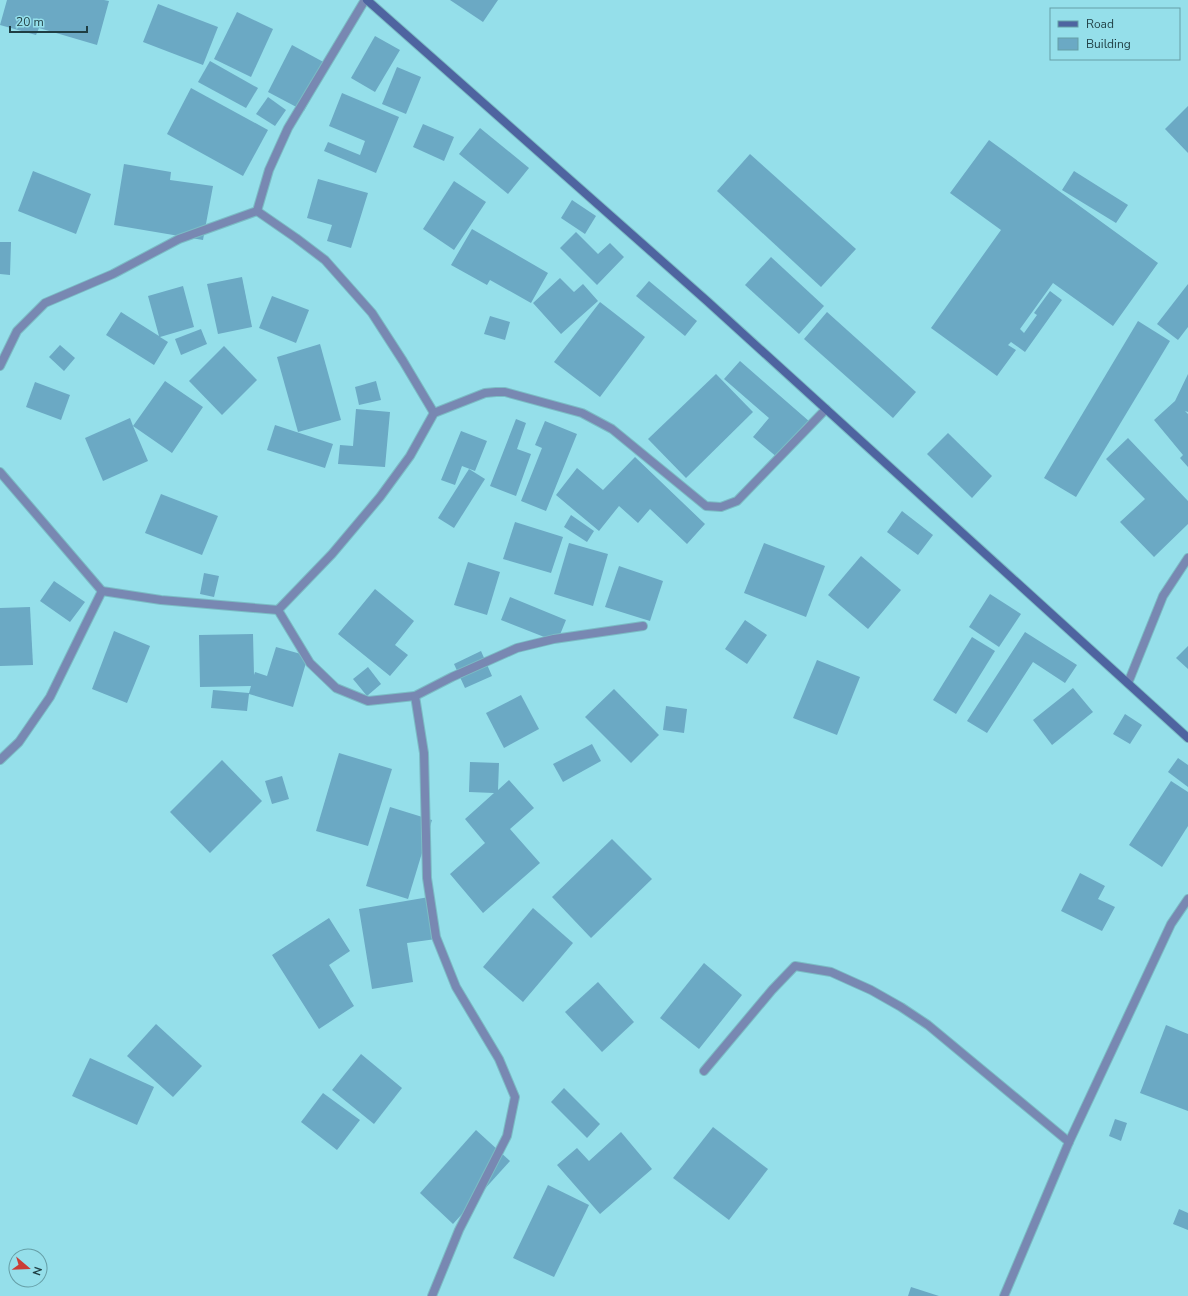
<svg xmlns="http://www.w3.org/2000/svg" width="1188" height="1296" font-family="'Nunito Sans',sans-serif">
<rect width="100%" height="100%" fill="#95dfea"/>
<!-- building -->
<g fill="#6ba9c4">
<path d="M7,0H104L109,1L97,45L39,28L36,35L0,25Z"/>
<path d="M450,0H498L483,22Z"/>
<path d="M158,4L218,27L203,65L143,42Z"/>
<path d="M237,12L273,29L251,77L214,59Z"/>
<path d="M375,36L400,50L375,92L351,78Z"/>
<path d="M292,45L329,65L304,111L268,92Z"/>
<path d="M210,61L258,88L246,108L198,82Z"/>
<path d="M397,67L421,77L406,114L382,104Z"/>
<path d="M191,88L268,130L243,176L167,134Z"/>
<path d="M342,93L399,117L376,173L324,151L328,142L360,155L365,141L329,126Z"/>
<path d="M268,97L286,110L275,126L256,114Z"/>
<path d="M1188,106V153L1165,129Z"/>
<path d="M423,124L454,137L444,161L413,147Z"/>
<path d="M480,128L529,168L508,194L459,154Z"/>
<path d="M989,140L1158,263L1113,326L1053,283L1020,329L1024,333L1037,315L1034,313L1050,291L1062,300L1025,352L1011,342L1008,345L1016,350L997,376L931,328L1001,230L950,193Z"/>
<path d="M750,154L856,249L821,287L717,191Z"/>
<path d="M124,164L171,172L170,180L213,186L203,240L114,225Z"/>
<path d="M33,171L91,194L76,234L18,211Z"/>
<path d="M1074,171L1128,205L1116,223L1062,190Z"/>
<path d="M318,179L368,193L351,248L327,241L332,225L307,218Z"/>
<path d="M454,181L486,202L454,250L423,229Z"/>
<path d="M572,200L596,216L585,234L561,218Z"/>
<path d="M472,229L548,273L531,303L490,280L487,285L451,265Z"/>
<path d="M576,232L598,254L610,243L624,257L597,285L560,248Z"/>
<path d="M0,242H11L10,275L0,274Z"/>
<path d="M771,257L824,306L799,334L745,285Z"/>
<path d="M242,277L252,327L218,334L207,284Z"/>
<path d="M560,278L574,292L583,284L598,301L561,334L533,303Z"/>
<path d="M649,281L697,321L685,336L636,296Z"/>
<path d="M1188,284V327L1178,340L1157,324Z"/>
<path d="M183,286L194,327L160,337L168,342L154,365L106,335L121,312L159,336L148,296Z"/>
<path d="M272,296L309,310L296,343L259,328Z"/>
<path d="M600,302L645,337L600,397L554,362Z"/>
<path d="M827,312L916,392L893,418L804,339Z"/>
<path d="M490,316L510,322L505,340L484,334Z"/>
<path d="M1138,321L1170,341L1076,497L1044,478Z"/>
<path d="M201,329L207,344L181,355L175,339Z"/>
<path d="M320,344L341,420L298,432L277,357Z"/>
<path d="M60,345L75,358L64,371L49,357Z"/>
<path d="M224,346L257,380L222,415L189,381Z"/>
<path d="M740,361L810,422L778,458L753,437L769,418L724,379Z"/>
<path d="M716,374L753,412L686,478L648,439Z"/>
<path d="M1188,374V412L1185,411L1188,414V467L1180,458L1183,455L1154,420L1175,401Z"/>
<path d="M165,381L203,407L172,453L133,426L148,461L103,481L85,438L130,418L133,426Z"/>
<path d="M376,381L381,400L359,405L355,387Z"/>
<path d="M35,382L70,395L61,420L26,407Z"/>
<path d="M356,409L390,412L385,467L338,464L340,445L353,446Z"/>
<path d="M516,419L526,423L517,449L531,454L516,496L490,486Z"/>
<path d="M545,421L577,434L546,511L521,501L542,448L535,445Z"/>
<path d="M275,425L333,444L325,468L267,450Z"/>
<path d="M461,431L487,441L475,471L462,466L455,485L441,480Z"/>
<path d="M948,433L992,476L972,498L927,454Z"/>
<path d="M1128,438L1188,501V524L1154,557L1120,522L1145,499L1106,459Z"/>
<path d="M635,457L705,524L687,544L650,509L638,523L619,506L599,531L556,495L577,468L603,490Z"/>
<path d="M469,469L485,479L454,528L438,518Z"/>
<path d="M161,494L218,516L202,555L145,533Z"/>
<path d="M902,511L933,535L918,555L887,532Z"/>
<path d="M571,515L594,531L587,542L564,527Z"/>
<path d="M515,522L563,537L551,573L503,559Z"/>
<path d="M569,543L608,554L593,606L554,594Z"/>
<path d="M764,543L825,566L806,617L744,593Z"/>
<path d="M861,556L901,590L868,629L828,595Z"/>
<path d="M468,562L500,572L487,615L454,605Z"/>
<path d="M619,566L663,581L650,621L605,607Z"/>
<path d="M204,573L219,576L214,597L200,594Z"/>
<path d="M54,581L85,602L70,622L40,601Z"/>
<path d="M375,589L414,621L395,645L408,655L390,676L338,634Z"/>
<path d="M990,594L1021,614L999,647L969,627Z"/>
<path d="M510,597L566,620L557,642L501,620Z"/>
<path d="M30,607L33,665L0,666V608Z"/>
<path d="M745,620L767,635L747,664L725,649Z"/>
<path d="M114,631L150,646L127,703L92,689Z"/>
<path d="M1025,632L1077,665L1065,683L1033,662L987,733L967,721Z"/>
<path d="M253,634L254,675L255,672L267,676L276,647L308,656L293,707L249,694L247,711L211,708L213,690L249,693L251,686L200,687L199,635Z"/>
<path d="M972,637L995,651L956,714L933,700Z"/>
<path d="M1188,646V669L1176,658Z"/>
<path d="M481,651L492,676L465,688L454,664Z"/>
<path d="M817,660L860,677L837,735L793,718Z"/>
<path d="M368,667L381,684L367,696L353,679Z"/>
<path d="M1073,688L1093,712L1052,745L1033,720Z"/>
<path d="M614,689L659,735L631,763L585,717Z"/>
<path d="M521,695L539,729L504,748L486,713Z"/>
<path d="M666,706L687,709L684,733L663,730Z"/>
<path d="M1125,714L1142,725L1130,744L1113,734Z"/>
<path d="M592,744L601,761L563,782L553,764Z"/>
<path d="M339,753L392,769L368,846L316,831Z"/>
<path d="M1178,758L1188,765V787L1168,772Z"/>
<path d="M222,760L262,801L210,853L170,812Z"/>
<path d="M470,762L499,763L498,790L509,780L534,808L510,829L540,863L483,913L450,874L485,843L465,819L494,793L469,792Z"/>
<path d="M282,776L289,799L272,804L265,781Z"/>
<path d="M1171,781L1188,792V826L1162,867L1129,845Z"/>
<path d="M390,807L432,820L408,899L366,886Z"/>
<path d="M612,839L652,879L591,938L552,897Z"/>
<path d="M1080,873L1105,886L1098,899L1115,907L1102,931L1061,911Z"/>
<path d="M429,897L436,939L407,943L413,982L372,989L359,909Z"/>
<path d="M533,908L573,943L523,1002L483,967Z"/>
<path d="M329,918L350,951L329,965L354,1006L319,1029L272,955Z"/>
<path d="M704,963L742,995L699,1049L660,1018Z"/>
<path d="M598,982L634,1022L602,1052L565,1012Z"/>
<path d="M156,1024L202,1066L173,1097L127,1056Z"/>
<path d="M1166,1025L1188,1034V1111L1140,1093Z"/>
<path d="M361,1054L402,1088L374,1124L332,1090Z"/>
<path d="M90,1058L154,1087L137,1125L72,1096Z"/>
<path d="M564,1088L600,1124L587,1138L551,1102Z"/>
<path d="M323,1093L360,1120L337,1150L301,1122Z"/>
<path d="M1115,1119L1127,1123L1121,1141L1109,1136Z"/>
<path d="M713,1127L768,1169L729,1220L673,1178Z"/>
<path d="M476,1130L510,1161L453,1224L420,1193Z"/>
<path d="M621,1132L652,1169L600,1214L557,1165L577,1148L589,1161Z"/>
<path d="M548,1185L589,1205L554,1277L513,1258Z"/>
<path d="M1179,1209L1188,1213V1230L1173,1224Z"/>
<path d="M911,1287L939,1296H908Z"/>
</g>
<g fill="none" stroke-linecap="round" stroke-linejoin="round">
<defs>
<path id="lane" d="M704,1071L772,990L795,966L831,972L871,990L901,1007L928,1025L1069,1142"/>
<g id="street">
<path d="M257,211L296,238L325,260L372,313L403,361L434,413"/>
<path d="M0,366L17,331L45,303L113,274L179,239L257,211L269,170L288,128L365,0"/>
<path d="M0,472L102,591L161,600L278,610L332,554L380,497L410,456L434,413L485,393L496,392H505L582,413L612,429L706,506L721,507L737,501L826,409"/>
<path d="M278,610L310,663L336,688L368,701L415,696L452,677L517,648L554,639L643,626"/>
<path d="M1128,683L1163,596L1188,558"/>
<path d="M415,696L424,753L427,878L436,937L456,987L499,1059L515,1097L507,1136L459,1230L432,1296"/>
<path d="M0,760L19,742L50,697L102,591"/>
<path d="M1004,1296L1069,1142L1171,924L1188,899"/>
</g>
<path id="secondary" d="M367,0L707,301L1188,738"/>
</defs>
<!-- lane casing -->
<use href="#lane" stroke="#7bbcc5" stroke-width="10"/>
<!-- street casing -->
<use href="#street" stroke="#7bbcc5" stroke-width="10"/>
<!-- secondary casing -->
<use href="#secondary" stroke="#7bbcc5" stroke-width="10"/>
<!-- lane -->
<use href="#lane" stroke="#7888b2" stroke-width="8"/>
<!-- street -->
<use href="#street" stroke="#7888b2" stroke-width="8"/>
<!-- secondary -->
<use href="#secondary" stroke="#4e64a0" stroke-width="8"/>
</g>
<!-- legend -->
<rect x="1050" y="8" width="130" height="52" fill="#95dfea" stroke="#669fa7"/>
<rect x="1058" y="21" width="20" height="6" fill="#4e64a0" stroke="#669fa7"/>
<text x="1086" y="28" font-size="12" fill="#1f3e43">Road</text>
<rect x="1058" y="38" width="20" height="12" fill="#6ba9c4" stroke="#669fa7"/>
<text x="1086" y="48" font-size="12" fill="#1f3e43">Building</text>
<!-- north arrow -->
<g transform="translate(28 1268) rotate(109)"><circle r="19" fill="#95dfea" stroke="#669fa7"/>
<path d="M0-3L7 15L0 10L-7 15Z" fill="#ca3c35"/>
<text y="-6" font-size="11" font-weight="bold" text-anchor="middle" fill="#1f3e43">N</text>
</g>
<!-- scale -->
<path d="M10 26v6h77v-6" fill="none" stroke="#1f3e43" stroke-width="2"/>
<text x="16" y="26" font-size="12" fill="#1f3e43" stroke="#95dfea" stroke-width="3" paint-order="stroke">20 m</text>
</svg>
